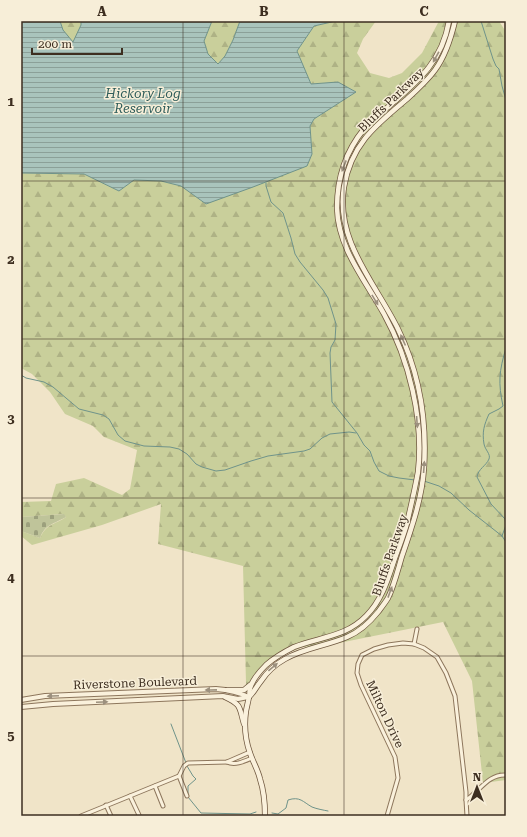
<svg xmlns="http://www.w3.org/2000/svg" width="527" height="837" font-family="'Roboto Serif',serif">
<defs>
<pattern id="forest-firs" width="22" height="20" patternUnits="userSpaceOnUse"><rect width="22" height="20" fill="#c9cf9b"/><path d="M5 1l3.5 6h-7zM16 11l3.5 6h-7z" fill="#aeb285"/></pattern>
<pattern id="cemetery-stones" width="16" height="16" patternUnits="userSpaceOnUse"><rect width="16" height="16" fill="#bfc49a"/><path d="M2 7V4a2 2 0 0 1 4 0v3zM10 15v-3a2 2 0 0 1 4 0v3z" fill="#9ca07d"/></pattern>
<pattern id="water-rules" width="6" height="5" patternUnits="userSpaceOnUse"><rect width="6" height="5" fill="#a9c4bc"/><path d="M0 2.5h6" fill="none" stroke="#8ba098"/></pattern>
</defs>
<rect width="100%" height="100%" fill="#f0e4c8"/>
<!-- forest -->
<g fill="url(#forest-firs)">
<path d="M60,21H81V25L73,43L63,30Z"/>
<path d="M212,21H240L233,40L225,56L218,64L208,54L204,41Z"/>
<path d="M336,21H376L363,39L357,53L370,73L389,78L402,73L422,53L439,21H499L506,32V780L483,783L472,681L443,622L334,644L303,647L277,657L263,668L246,693V683L243,566L158,544L161,504L102,525L32,545L21,536V531L40,538C46,524 54,525 66,517L63,514L21,517V502L51,501L56,484L84,478L122,495L130,489L137,450L104,437L93,426L65,414L50,392L32,374L21,368V173L84,174L119,191L134,180L161,181L181,186L206,204L312,154L310,126L314,119L356,92L338,82L311,84L297,51L314,26Z"/>
</g>
<!-- cemetery -->
<path fill="url(#cemetery-stones)" d="M64,514L66,517C54,524 45,524 40,538L21,531V517Z"/>
<!-- water -->
<path fill="url(#water-rules)" stroke="#6f938a" d="M21,21H60L63,30L73,42L81,25V21H212L204,41L208,54L218,64L225,56L233,40L240,21H336L314,26L297,51L311,84L338,82L356,92L314,119L310,126L312,154L307,166L253,187L206,204L181,186L161,181L134,180L119,191L84,174L21,173Z"/>
<g fill="none" stroke-linecap="round" stroke-linejoin="round">
<!-- stream -->
<g stroke="#6f938a" stroke-width="1">
<path d="M481,21L493,59L496,66L499,69L502,86L506,100"/>
<path d="M266,183V186L271,202L283,213L291,238L295,254L300,262L323,290L328,298L336,324L335,340L331,347L330,353L332,402L357,433L364,445L370,451L374,462L379,471L389,476L399,478L415,480"/>
<path d="M21,375L26,378L44,382L53,387L79,409L103,415L109,419L118,435L125,441L144,446L170,447L179,449L187,454L196,464L202,467L216,471L225,470L251,461L268,456L304,451L310,449L322,438L330,434L349,432L356,433"/>
<path d="M424,481L439,486L451,493L469,510L502,536L506,542"/>
<path d="M502,536L506,525L505,519L491,504L477,477C478,469 486,466 489,459C491,454 485,450 484,444C482,432 484,425 489,414L499,409L503,406C498,383 499,371 506,348"/>
<path d="M171,724L186,763"/>
<path d="M187,766L193,776L196,779L188,786V797L201,813L250,814L256,812"/>
<path d="M272,813L278,814L286,808L288,800C300,796 303,802 312,807C317,809 323,810 328,811"/>
</g>
<defs>
<g id="minor">
<path d="M414,644L417,629"/>
<path d="M227,762C235,766 245,761 252,758"/>
<path d="M179,776L187,796"/>
<path d="M155,786L163,806"/>
<path d="M130,796L139,815"/>
<path d="M466,800C480,791 488,774 506,775"/>
<path d="M106,805L111,816"/>
<path d="M81,816L179,776L184,766L188,763L227,762L250,752"/>
<path d="M387,816L398,778L395,757L361,685L357,673L358,664L362,655L374,649L388,645L403,643L414,644L424,648L437,657L446,673L455,696L466,792V800L467,816"/>
</g>
<g id="tertiary">
<path d="M21,700L45,696L216,689C228,690 238,692 249,697"/>
<path d="M21,707L53,704L223,696L238,699L248,697"/>
</g>
<g id="secondary">
<path d="M227,690H244L250,685"/>
<path d="M225,697C242,705 239,707 244,724"/>
<path d="M249,697C255,691 256,687 261,681C267,672 276,664 285,659C304,648 326,646 347,637C359,632 370,622 378,612C381,608 385,603 388,598C394,586 398,569 402,556C412,527 422,498 424,468C427,421 419,372 398,329C376,284 335,241 344,187C351,144 376,125 407,99C417,90 427,81 435,70C446,55 451,38 455,21"/>
<path d="M265,816C265,804 264,791 260,779C258,770 253,762 250,753C245,739 244,725 246,711C247,706 248,702 249,697C250,694 249,691 250,688C253,679 260,671 266,665C274,658 284,652 294,647C319,637 346,637 366,616C382,600 388,579 395,558C399,546 404,535 407,523C411,506 415,489 418,472C424,420 409,359 384,314C365,280 338,248 337,208C337,179 346,151 364,129C370,121 380,114 388,107C418,81 442,62 449,21"/>
</g>
</defs>
<!-- minor casing -->
<use href="#minor" stroke="#8d765c" stroke-width="5"/>
<!-- tertiary casing -->
<use href="#tertiary" stroke="#8d765c" stroke-width="6"/>
<!-- secondary casing -->
<use href="#secondary" stroke="#6f573f" stroke-width="6"/>
<!-- minor -->
<use href="#minor" stroke="#faf1dc" stroke-width="3"/>
<!-- tertiary -->
<use href="#tertiary" stroke="#faf1dc" stroke-width="4"/>
<!-- secondary -->
<use href="#secondary" stroke="#faf1dc" stroke-width="4.5"/>
</g>
<!-- one-way arrows -->
<defs><path id="oneway-solid" d="M-6-.8H1V-3.2L6.5 0L1 3.2V.8H-6Z"/></defs>
<g fill="#9c907e">
<use href="#oneway-solid" transform="translate(436 57) rotate(119)"/>
<use href="#oneway-solid" transform="translate(344 166) rotate(111)"/>
<use href="#oneway-solid" transform="translate(375 300) rotate(59)"/>
<use href="#oneway-solid" transform="translate(403 340) rotate(-114)"/>
<use href="#oneway-solid" transform="translate(417 422) rotate(86)"/>
<use href="#oneway-solid" transform="translate(424 467) rotate(-86)"/>
<use href="#oneway-solid" transform="translate(390 592) rotate(-70)"/>
<use href="#oneway-solid" transform="translate(273 667) rotate(-40)"/>
<use href="#oneway-solid" transform="translate(211 690) rotate(179)"/>
<use href="#oneway-solid" transform="translate(53 696) rotate(178)"/>
<use href="#oneway-solid" transform="translate(102 702) rotate(-2)"/>
</g>
<!-- grid -->
<path fill="none" stroke="#3d2e20" stroke-width="1" stroke-opacity="0.55" d="M183,21V816M344,21V816M21,181H506M21,339H506M21,498H506M21,656H506"/>
<g text-anchor="middle" stroke-width="3" stroke-linejoin="round" paint-order="stroke">
<!-- street labels -->
<g font-size="12" fill="#3d2e20" stroke="#f7eed8">
<text transform="translate(391 100) rotate(-44)" y="4">Bluffs Parkway</text>
<text transform="translate(390 555) rotate(-71)" y="4">Bluffs Parkway</text>
<text transform="translate(135 683) rotate(-2)" y="4">Riverstone Boulevard</text>
<text transform="translate(385 714) rotate(65)" y="4">Milton Drive</text>
</g>
<!-- water labels -->
<g font-size="13" font-style="italic" fill="#2f5d5a" stroke="#f7eed8">
<text x="143" y="98">Hickory Log<tspan x="143" dy="15">Reservoir</tspan></text>
</g>
</g>
<!-- border -->
<rect width="527" height="837" fill="none" stroke="#f7eed8" stroke-width="44"/>
<!-- north arrow -->
<g transform="translate(477 787)" stroke="#f7eed8" stroke-width="3" paint-order="stroke">
<path d="M0-3L7 15L0 10L-7 15Z" fill="#3d2e20"/>
<text y="-6" font-size="11" font-weight="bold" text-anchor="middle" fill="#3d2e20">N</text>
</g>
<!-- scale -->
<path d="M32 48v6h90v-6" fill="none" stroke="#3d2e20" stroke-width="2"/>
<text x="38" y="48" font-size="12" fill="#3d2e20" stroke="#f7eed8" stroke-width="3" paint-order="stroke">200 m</text>
<rect x="22" y="22" width="483" height="793" fill="none" stroke="#3d2e20" stroke-width="1.5"/>
<g font-size="13" text-anchor="middle" font-weight="bold" fill="#3d2e20">
<text x="102" y="16">A</text>
<text x="264" y="16">B</text>
<text x="424" y="16">C</text>
<text x="11" y="106">1</text>
<text x="11" y="264">2</text>
<text x="11" y="423">3</text>
<text x="11" y="582">4</text>
<text x="11" y="740">5</text>
</g>
</svg>
